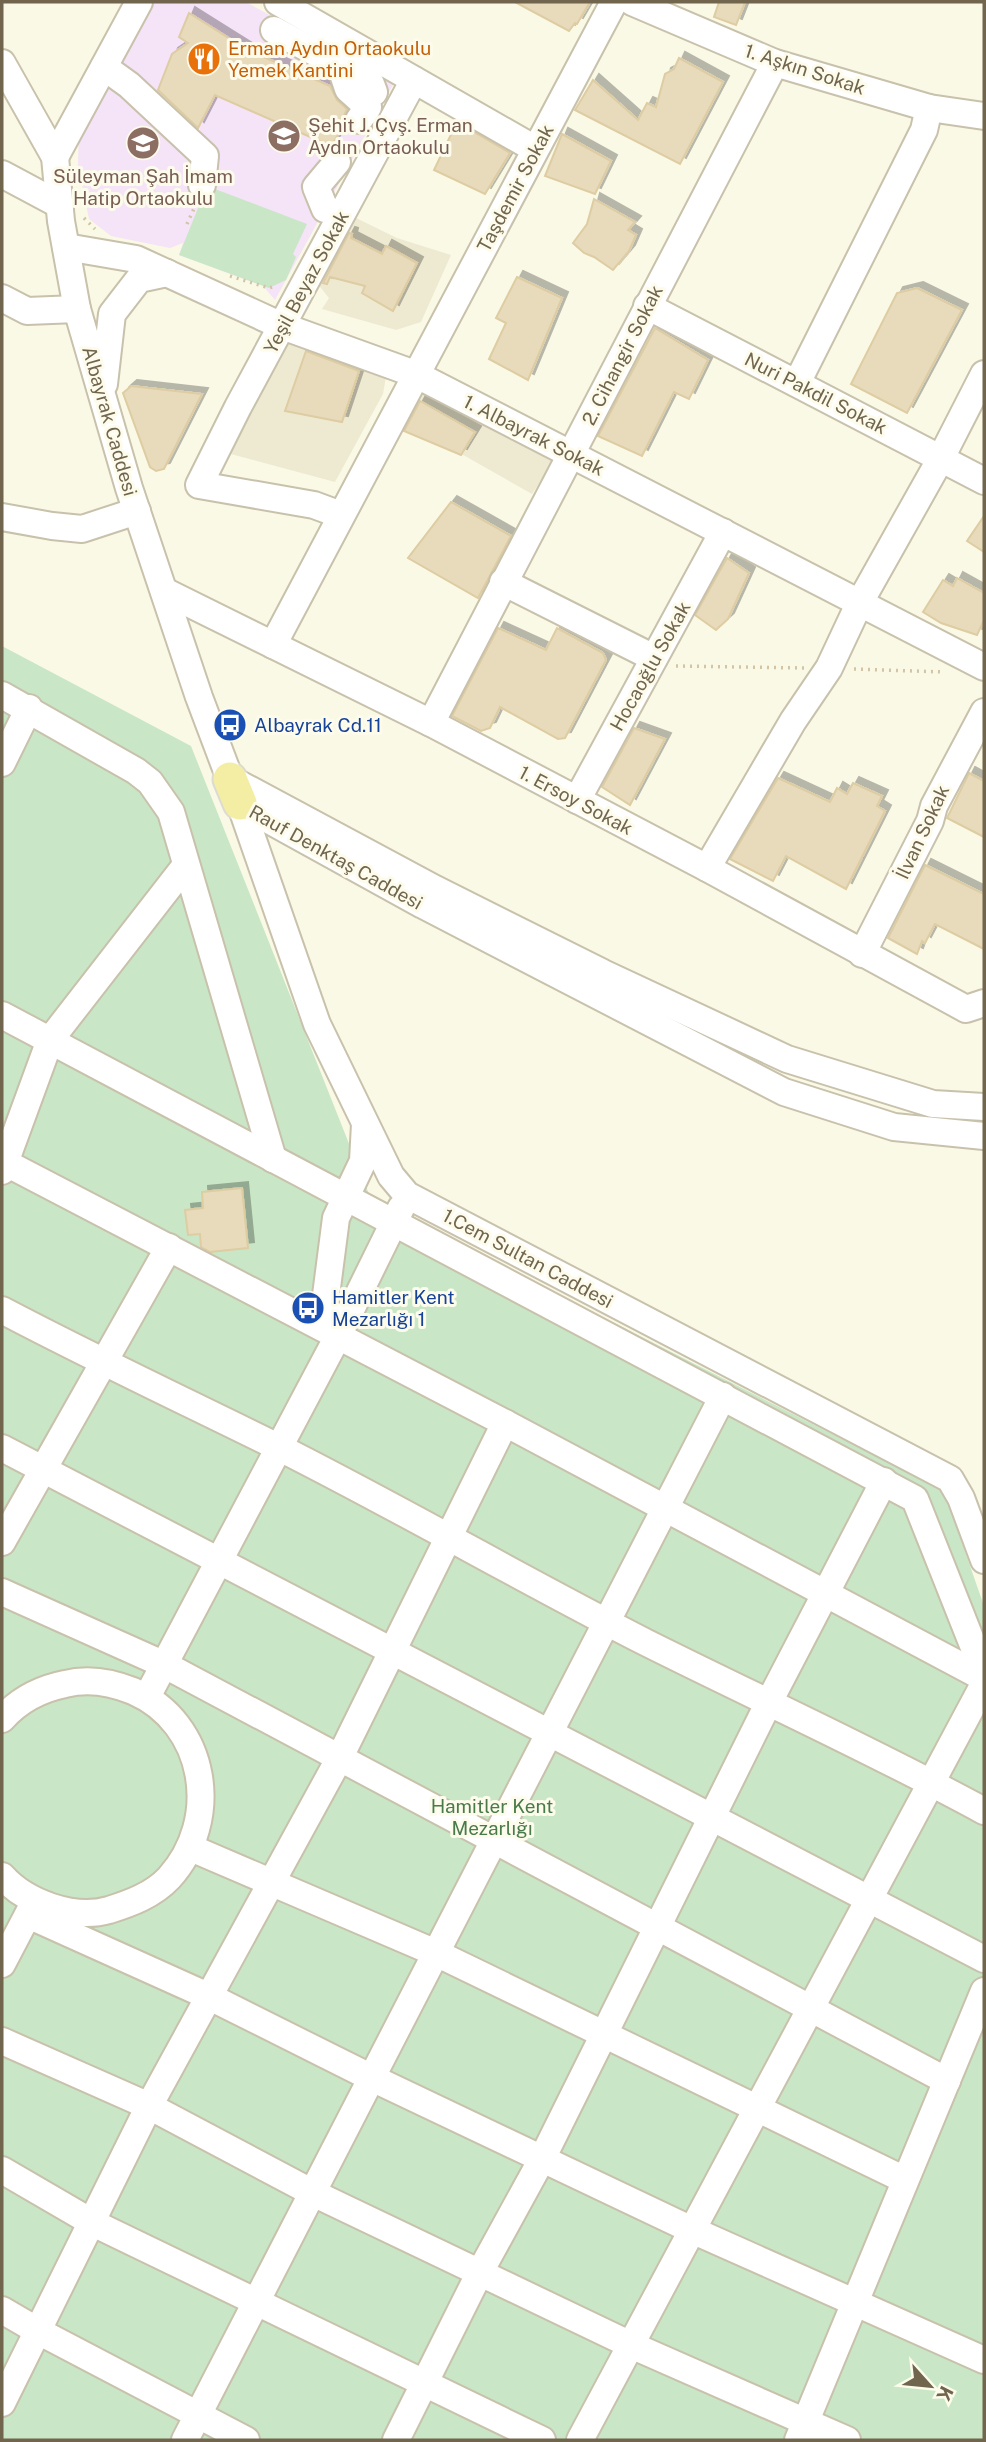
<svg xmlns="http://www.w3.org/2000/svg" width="986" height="2442" font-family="'Public Sans',sans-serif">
<defs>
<filter id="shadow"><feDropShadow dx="6" dy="-6" stdDeviation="0" flood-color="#0004"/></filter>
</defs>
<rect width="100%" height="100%" fill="#faf9e6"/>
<!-- residential -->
<g fill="#eeead2">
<path d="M350,215L397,238L451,255L421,322L396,330L322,309L329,298L313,278Z"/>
<path d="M291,337L387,371L383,394L335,482L227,453L278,344Z"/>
<path d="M429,387L547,448L553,463L532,494L465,456L400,429L422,393Z"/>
</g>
<!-- education -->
<path fill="#f5e3f7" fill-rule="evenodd" d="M147,2H246L394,83L275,300L263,286L179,255L183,243L170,248L111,236L89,219L78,165L79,126ZM158,94L191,115L209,145L197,130Z"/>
<!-- green -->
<g fill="#c9e7c6">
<path d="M207,186L307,224L293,254L296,257L286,280L269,288L179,255Z"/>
<path d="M2,646L191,746L371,1199L944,1491L984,1606V2440H2Z"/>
</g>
<!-- building -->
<g fill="#e8dbbb" stroke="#decca2" stroke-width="2" filter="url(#shadow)">
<path d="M515,2H590L577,24L575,23L569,31Z"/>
<path d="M719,2H745L736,25L714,17Z"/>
<path d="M189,13L248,50L330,86L337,100L347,109L343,118L344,125L332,145L327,142L326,144L215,95L198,128L158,90L172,54L188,43L179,37Z"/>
<path d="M679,58L723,82L680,164L575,110L593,80L638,120L647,103L656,107L665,74L674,69Z"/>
<path d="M457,122L510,153L485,194L434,170Z"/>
<path d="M562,134L611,161L595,194L545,176Z"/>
<path d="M594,199L635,222L628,230L636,235L629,251L613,270L594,257L584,253L573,243L587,224Z"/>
<path d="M349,233L352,234L351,238L382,254L386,246L417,263L393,311L362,293L365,286L330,277L327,284L323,283Z"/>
<path d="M517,277L562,298L528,380L489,359L506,323L496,318Z"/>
<path d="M917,288L962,310L907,413L851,384L897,293Z"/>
<path d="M655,328L708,360L689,399L674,392L642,456L598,436Z"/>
<path d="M306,351L359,371L342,422L285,411Z"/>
<path d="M131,386L202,394L164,469L156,471L150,467L123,393Z"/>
<path d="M420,401L475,432L461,455L404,431Z"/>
<path d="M451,502L511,536L478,598L408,558Z"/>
<path d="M984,516V552L967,541Z"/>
<path d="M727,558L749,573L728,619L716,630L695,615Z"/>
<path d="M957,578L984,593V620L977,635L941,623L923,612L943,580L953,586Z"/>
<path d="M498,628L546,650L557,628L603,653L606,660L565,738L558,739L500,707L490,728L481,731L452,716Z"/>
<path d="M634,728L665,739L630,805L602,787Z"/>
<path d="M969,773L984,781V837L947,818Z"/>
<path d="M778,778L830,802L837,788L847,794L853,783L882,796L877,806L885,811L846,889L786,856L773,881L730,859Z"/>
<path d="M925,865L984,894V949L935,924L925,943L922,941L917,954L888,938Z"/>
<path d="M242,1188L248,1248L210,1252L201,1247L200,1234L188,1235L185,1210L203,1208L202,1192Z"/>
</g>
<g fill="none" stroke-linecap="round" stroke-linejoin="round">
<defs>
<g id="minor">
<path d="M278,2L535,149"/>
<path d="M632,2L775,63L929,108L984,116"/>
<path d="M274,30L346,69L343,74L348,89L368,107L359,120"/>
<path d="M352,58L346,69L371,84L374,92"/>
<path d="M2,63L55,157L61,221L77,309L129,488L199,697L230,779L435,889L603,973L787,1059L933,1104L984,1107"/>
<path d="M104,67L129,85L205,156L202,185"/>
<path d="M55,157L139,2"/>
<path d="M2,174L60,205"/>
<path d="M325,209L316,187L337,162"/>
<path d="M66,247L136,259L282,326L415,374L984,667"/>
<path d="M2,298L27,311L77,309"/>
<path d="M647,306L984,481"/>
<path d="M797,383L924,130L929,108"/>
<path d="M104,384L112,314L139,279L167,273"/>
<path d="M341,515L314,505L199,485L238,407L414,80"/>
<path d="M2,517L52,526L82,529L137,511"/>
<path d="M503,582L654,658"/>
<path d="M164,591L431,723L707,868L966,1009L984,1003"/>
<path d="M273,645L614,2"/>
<path d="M2,695L136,771L150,782L171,812L273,1159"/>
<path d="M431,723L775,63"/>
<path d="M2,763L29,708"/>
<path d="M577,800L723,532"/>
<path d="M240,803L317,1024L391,1176L407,1195L950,1479L961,1498L984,1560"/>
<path d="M269,820L423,905L784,1092L894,1127L984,1136"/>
<path d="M707,868L793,721L829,668L859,604L941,458L984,374"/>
<path d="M862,954L930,821L934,806L984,712"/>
<path d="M2,1015L915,1499L984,1673"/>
<path d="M2,1161L505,1423L984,1678"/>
<path d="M2,1171L50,1040L186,865"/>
<path d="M2,1310C93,1358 187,1402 280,1448C403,1510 523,1580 647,1643C759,1699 874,1751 984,1811"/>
<path d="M334,1334L325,1303L336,1218L363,1161L365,1124"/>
<path d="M2,1448L984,1959"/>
<path d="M2,1542L169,1247"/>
<path d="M2,1592L165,1665L947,2081"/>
<path d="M147,1697L338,1336L401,1208"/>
<path d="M2,1719C19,1700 40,1689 65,1684C88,1678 111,1682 133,1691C207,1723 222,1820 169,1878C153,1895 131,1903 109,1910C74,1920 26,1903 2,1876"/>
<path d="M191,1848L436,1953L905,2180"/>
<path d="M28,1915L208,1996L372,2078L692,2230L984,2360"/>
<path d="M2,1964L35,1901"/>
<path d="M2,2041L149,2106L313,2193L631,2345L847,2440"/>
<path d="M2,2170L93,2223L542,2440"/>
<path d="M2,2310L38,2331L246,2440"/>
<path d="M2,2403L149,2106L339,1759L505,1423"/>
<path d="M185,2440L723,1396"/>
<path d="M396,2440L480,2272L542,2159L768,1704L884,1481"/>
<path d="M580,2440L984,1684"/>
<path d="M798,2440L984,1991"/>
</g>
<path id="major" d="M230,779L240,803"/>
</defs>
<!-- minor casing -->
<use href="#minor" stroke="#c8c1ab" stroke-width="30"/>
<!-- major casing -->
<use href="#major" stroke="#dddad4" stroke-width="37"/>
<!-- path -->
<g stroke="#d2c4a4" stroke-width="3.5" stroke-dasharray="2 5" stroke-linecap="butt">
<path d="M84,218L95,229"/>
<path d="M187,224L196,204"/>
<path d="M230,276L269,288L276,286"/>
<path d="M676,666L804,668"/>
<path d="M854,669L944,672"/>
</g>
<!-- minor -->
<use href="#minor" stroke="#fff" stroke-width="26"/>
<!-- major -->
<use href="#major" stroke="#f3eea4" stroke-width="33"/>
</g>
<!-- icons -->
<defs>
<symbol id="restaurant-disc" viewBox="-11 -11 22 22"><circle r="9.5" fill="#e8710a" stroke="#fdfcec"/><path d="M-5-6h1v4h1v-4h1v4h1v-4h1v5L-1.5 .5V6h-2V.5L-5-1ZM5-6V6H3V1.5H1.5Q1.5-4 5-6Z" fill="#fff"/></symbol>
<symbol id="school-disc" viewBox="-11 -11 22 22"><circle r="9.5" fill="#8d6e63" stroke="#fdfcec"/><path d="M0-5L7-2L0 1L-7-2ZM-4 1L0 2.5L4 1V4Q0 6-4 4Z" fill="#fff"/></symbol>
<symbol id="bus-disc" viewBox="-11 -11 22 22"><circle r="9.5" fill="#1a4fb4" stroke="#fdfcec"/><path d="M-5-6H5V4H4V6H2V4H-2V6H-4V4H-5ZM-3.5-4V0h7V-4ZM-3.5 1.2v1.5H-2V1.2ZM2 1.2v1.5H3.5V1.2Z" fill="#fff"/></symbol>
</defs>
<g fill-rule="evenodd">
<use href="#restaurant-disc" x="185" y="40" width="38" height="38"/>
<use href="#school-disc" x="265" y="117" width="38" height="38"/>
<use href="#school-disc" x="124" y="124" width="38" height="38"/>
<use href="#bus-disc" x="211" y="706" width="38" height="38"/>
<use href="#bus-disc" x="289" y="1289" width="38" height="38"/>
</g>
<g text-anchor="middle" stroke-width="6" stroke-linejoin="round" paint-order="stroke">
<!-- food labels -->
<g font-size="19" fill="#c56008" stroke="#fdfcec" text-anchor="start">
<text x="228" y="55">Erman Aydın Ortaokulu<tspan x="228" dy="22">Yemek Kantini</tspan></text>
</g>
<!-- street labels -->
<g font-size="19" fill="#71654d" stroke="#fdfcec">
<text transform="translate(805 69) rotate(18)" y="7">1. Aşkın Sokak</text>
<text transform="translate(515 188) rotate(-62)" y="7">Taşdemir Sokak</text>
<text transform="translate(306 282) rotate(-62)" y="7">Yeşil Beyaz Sokak</text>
<text transform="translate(622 355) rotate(-63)" y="7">2. Cihangir Sokak</text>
<text transform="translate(816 393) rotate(27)" y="7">Nuri Pakdil Sokak</text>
<text transform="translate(110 421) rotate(74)" y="7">Albayrak Caddesi</text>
<text transform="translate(534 435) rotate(27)" y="7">1. Albayrak Sokak</text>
<text transform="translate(650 666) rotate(-61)" y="7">Hocaoğlu Sokak</text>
<text transform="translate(576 800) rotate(28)" y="7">1. Ersoy Sokak</text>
<text transform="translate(922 832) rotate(-65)" y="7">İlvan Sokak</text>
<text transform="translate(336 857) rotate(29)" y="7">Rauf Denktaş Caddesi</text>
<text transform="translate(528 1258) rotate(28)" y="7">1.Cem Sultan Caddesi</text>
</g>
<!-- education labels -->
<g font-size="19" fill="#785e54" stroke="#fdfcec" text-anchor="start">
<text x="308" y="132">Şehit J. Çvş. Erman<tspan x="308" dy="22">Aydın Ortaokulu</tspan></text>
<text x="143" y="183" text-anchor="middle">Süleyman Şah İmam<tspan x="143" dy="22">Hatip Ortaokulu</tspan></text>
</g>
<!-- transit labels -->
<g font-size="19" fill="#164399" stroke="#fdfcec" text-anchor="start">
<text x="254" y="732">Albayrak Cd.11</text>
<text x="332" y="1304">Hamitler Kent<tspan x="332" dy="22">Mezarlığı 1</tspan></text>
</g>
<!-- park labels -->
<g font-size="19" fill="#497b4a" stroke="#fdfcec">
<text x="492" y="1813">Hamitler Kent<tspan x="492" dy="22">Mezarlığı</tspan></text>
</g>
</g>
<!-- border -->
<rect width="986" height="2442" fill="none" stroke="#71654d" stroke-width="7"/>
<!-- north arrow -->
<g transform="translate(930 2386) rotate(117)" stroke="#fdfcec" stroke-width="5" paint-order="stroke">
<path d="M0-5L12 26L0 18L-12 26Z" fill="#71654d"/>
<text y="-10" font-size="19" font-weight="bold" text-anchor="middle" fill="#71654d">K</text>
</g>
</svg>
